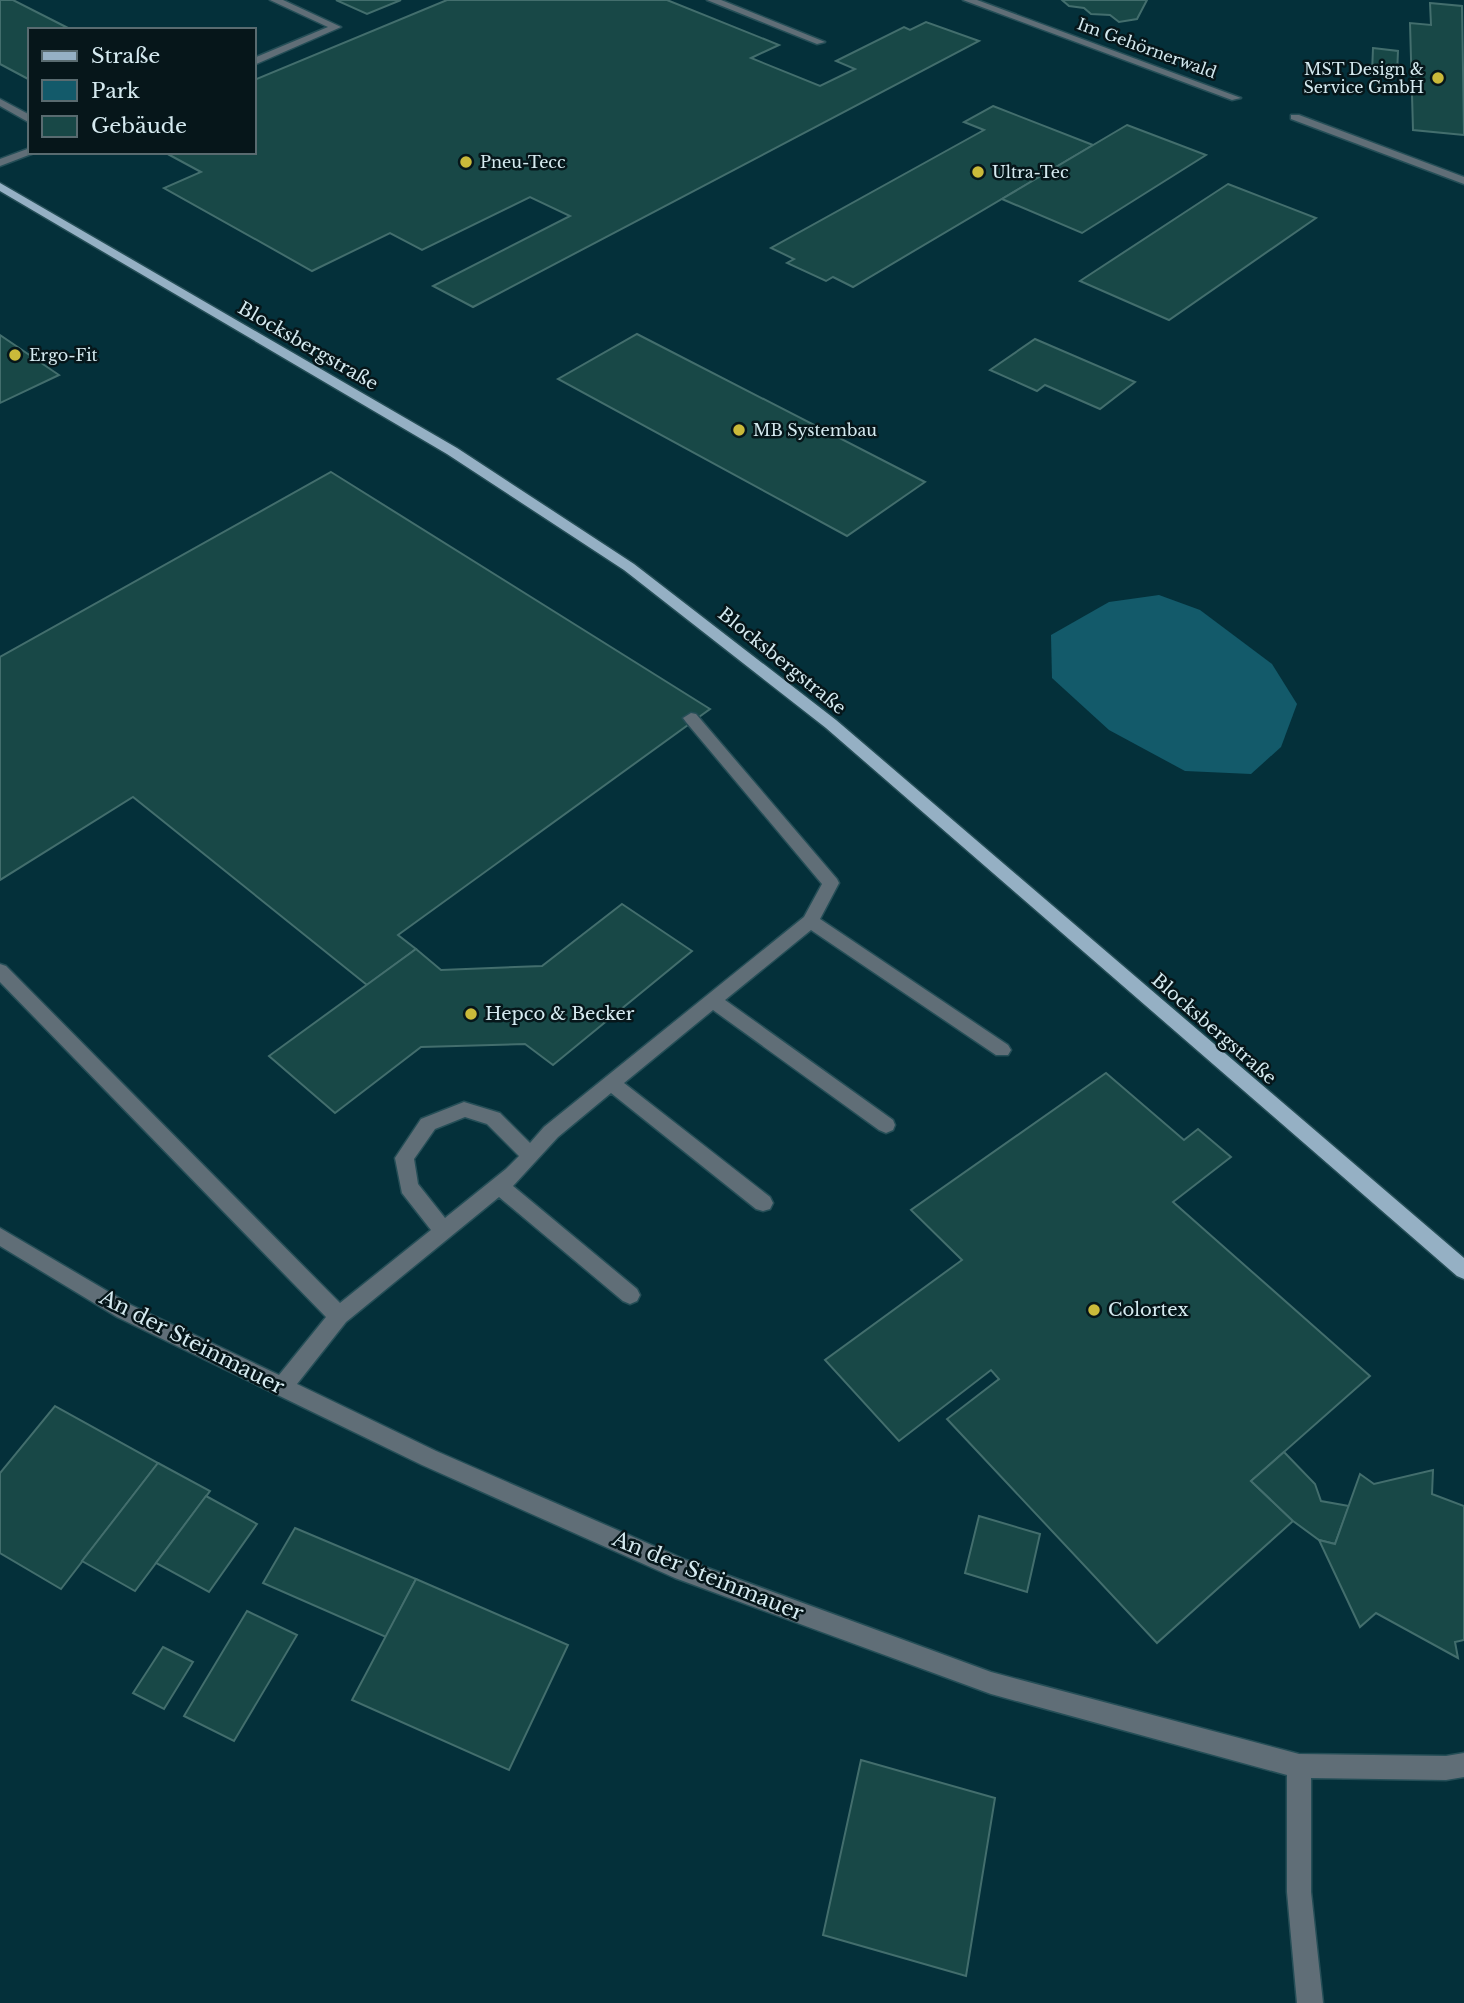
<svg xmlns="http://www.w3.org/2000/svg" width="1464" height="2003" font-family="'Libre Baskerville',serif">
<rect width="100%" height="100%" fill="#04303a"/>
<!-- green -->
<path fill="#135a6a" d="M1159,595L1200,610L1272,664L1297,704L1281,747L1251,774L1185,771L1109,730L1052,678L1051,635L1109,602Z"/>
<!-- building -->
<g fill="#184847" stroke="#436e6d" stroke-width="2">
<path d="M0,0H13L72,30H30V80L0,64Z"/>
<path d="M336,0H401L367,14Z"/>
<path d="M447,0H667L779,45L751,58L820,86L855,69L836,61L904,27L910,30L926,22L979,41L473,307L433,286L570,216L530,197L422,250L390,233L312,271L164,188L201,172L164,152H254V80Z"/>
<path d="M1062,0H1147L1137,19L1119,22L1110,15L1091,14L1084,8L1069,6Z"/>
<path d="M1430,3L1462,6L1464,135L1413,130L1410,23L1431,25Z"/>
<path d="M1373,48L1398,51L1397,75L1372,73Z"/>
<path d="M993,106L1093,145L853,287L833,277L826,281L787,263L794,259L771,248L984,130L964,122Z"/>
<path d="M1127,125L1206,155L1082,233L1002,199Z"/>
<path d="M1228,184L1316,218L1169,320L1080,281Z"/>
<path d="M637,334L925,482L847,536L558,379Z"/>
<path d="M0,335L59,375L0,403Z"/>
<path d="M1035,339L1135,382L1100,409L1045,385L1037,391L990,370Z"/>
<path d="M331,472L710,709L398,935L416,949L367,985L133,797L0,880V657Z"/>
<path d="M622,904L692,951L553,1065L525,1044L421,1047L335,1113L269,1056L416,949L441,970L542,966Z"/>
<path d="M1106,1073L1184,1140L1198,1129L1231,1157L1173,1202L1370,1376L1251,1481L1293,1521L1157,1643L947,1419L999,1379L991,1370L899,1441L825,1360L962,1260L911,1210Z"/>
<path d="M55,1406L158,1463L61,1589L0,1553V1473Z"/>
<path d="M1284,1452L1315,1484L1321,1501L1349,1506L1335,1544L1319,1540L1293,1521L1251,1481Z"/>
<path d="M158,1463L210,1491L135,1591L82,1561Z"/>
<path d="M1433,1470L1432,1494L1464,1506V1640L1455,1642L1458,1658L1376,1613L1360,1627L1319,1540L1335,1544L1360,1474L1374,1484Z"/>
<path d="M206,1496L257,1524L209,1592L156,1563Z"/>
<path d="M979,1516L1040,1534L1027,1592L965,1573Z"/>
<path d="M295,1528L416,1579L386,1637L263,1583Z"/>
<path d="M416,1579L568,1645L509,1770L352,1700Z"/>
<path d="M247,1611L297,1635L234,1741L184,1716Z"/>
<path d="M163,1647L193,1662L164,1709L133,1693Z"/>
<path d="M861,1760L995,1798L966,1976L823,1935Z"/>
</g>
<g fill="none" stroke-linecap="round" stroke-linejoin="round">
<defs>
<g id="minor">
<path d="M270,0H283L341,27L254,65V58L328,27Z"/>
<path d="M707,0H721L825,42L817,44Z"/>
<path d="M963,0H977L1241,98L1232,100Z"/>
<path d="M0,99L30,115V123L0,106Z"/>
<path d="M1291,115H1299L1464,177V184L1291,119Z"/>
<path d="M30,148V152L34,153L0,166V159Z"/>
<path d="M691,713L696,714L837,879L839,883L820,919L1008,1045L1011,1050L1008,1055H996L811,930L725,1000L893,1120L895,1125L893,1130L886,1133L879,1130L713,1010L624,1083L770,1197L773,1203L770,1209L763,1211L756,1209L611,1093L558,1137L513,1186L637,1289L640,1295L637,1301L630,1304L623,1301L499,1197L346,1322L297,1384L436,1451L686,1560L991,1672L1299,1754L1446,1756L1464,1753V1777L1446,1780L1311,1778V1892L1323,2003H1297L1287,1892V1775L991,1694L675,1578L422,1465L117,1317L0,1246V1228L131,1305L279,1375L326,1317L0,982V964L6,966L340,1303L431,1230L402,1193L395,1158L421,1119L464,1102L500,1113L530,1143L544,1127L804,917L822,884L686,722L683,718ZM465,1117L487,1124L519,1156L506,1169L445,1218L418,1184L414,1159L435,1129Z"/>
</g>
<path id="major" d="M0,183L457,448L634,564L836,720L1464,1258V1279L1457,1276L826,728L624,570L447,454L0,191Z"/>
</defs>
<!-- minor casing -->
<use href="#minor" stroke="#254e57" stroke-width="3"/>
<!-- major casing -->
<use href="#major" stroke="#254e57" stroke-width="3"/>
<!-- minor -->
<use href="#minor" fill="#606e77" fill-rule="evenodd"/>
<!-- major -->
<use href="#major" fill="#95b0c4" fill-rule="evenodd"/>
</g>
<!-- markers -->
<g fill="#caba3a" stroke="#06161a" stroke-width="2.5">
<circle cx="1438" cy="78" r="7"/>
<circle cx="466" cy="162" r="7"/>
<circle cx="978" cy="172" r="7"/>
<circle cx="15" cy="355" r="7"/>
<circle cx="739" cy="430" r="7"/>
<circle cx="471" cy="1014" r="7"/>
<circle cx="1094" cy="1310" r="7"/>
</g>
<g text-anchor="middle" stroke-width="5" stroke-linejoin="round" paint-order="stroke">
<!-- far-street labels -->
<g font-size="16" fill="#d5eaf0" stroke="#06161a">
<text transform="translate(1147 48) rotate(20)" y="6">Im Gehörnerwald</text>
</g>
<!-- far-poi labels -->
<g font-size="16" fill="#d5eaf0" stroke="#06161a" text-anchor="start">
<text x="1424" y="75" text-anchor="end">MST Design &amp;<tspan x="1424" dy="18">Service GmbH</tspan></text>
<text x="480" y="168">Pneu-Tecc</text>
<text x="992" y="178">Ultra-Tec</text>
<text x="29" y="361">Ergo-Fit</text>
<text x="753" y="436">MB Systembau</text>
</g>
<!-- street labels -->
<g font-size="18" fill="#d5eaf0" stroke="#06161a">
<text transform="translate(308 346) rotate(30)" y="6">Blocksbergstraße</text>
<text transform="translate(782 661) rotate(39)" y="6">Blocksbergstraße</text>
<text transform="translate(1214 1029) rotate(41)" y="6">Blocksbergstraße</text>
</g>
<!-- poi labels -->
<g font-size="18" fill="#d5eaf0" stroke="#06161a" text-anchor="start">
<text x="485" y="1020">Hepco &amp; Becker</text>
<text x="1108" y="1316">Colortex</text>
</g>
<!-- near-street labels -->
<g font-size="21" fill="#d5eaf0" stroke="#06161a">
<text transform="translate(192 1342) rotate(27)" y="7">An der Steinmauer</text>
<text transform="translate(708 1576) rotate(22)" y="7">An der Steinmauer</text>
</g>
</g>
<!-- legend -->
<rect x="28" y="28" width="228" height="126" fill="#06161a" stroke="#596b70" stroke-width="2"/>
<rect x="42" y="51" width="35" height="10" fill="#95b0c4" stroke="#596b70" stroke-width="2"/>
<text x="91" y="63" font-size="21" fill="#d5eaf0">Straße</text>
<rect x="42" y="80" width="35" height="21" fill="#135a6a" stroke="#596b70" stroke-width="2"/>
<text x="91" y="98" font-size="21" fill="#d5eaf0">Park</text>
<rect x="42" y="116" width="35" height="21" fill="#184847" stroke="#596b70" stroke-width="2"/>
<text x="91" y="133" font-size="21" fill="#d5eaf0">Gebäude</text>
</svg>
